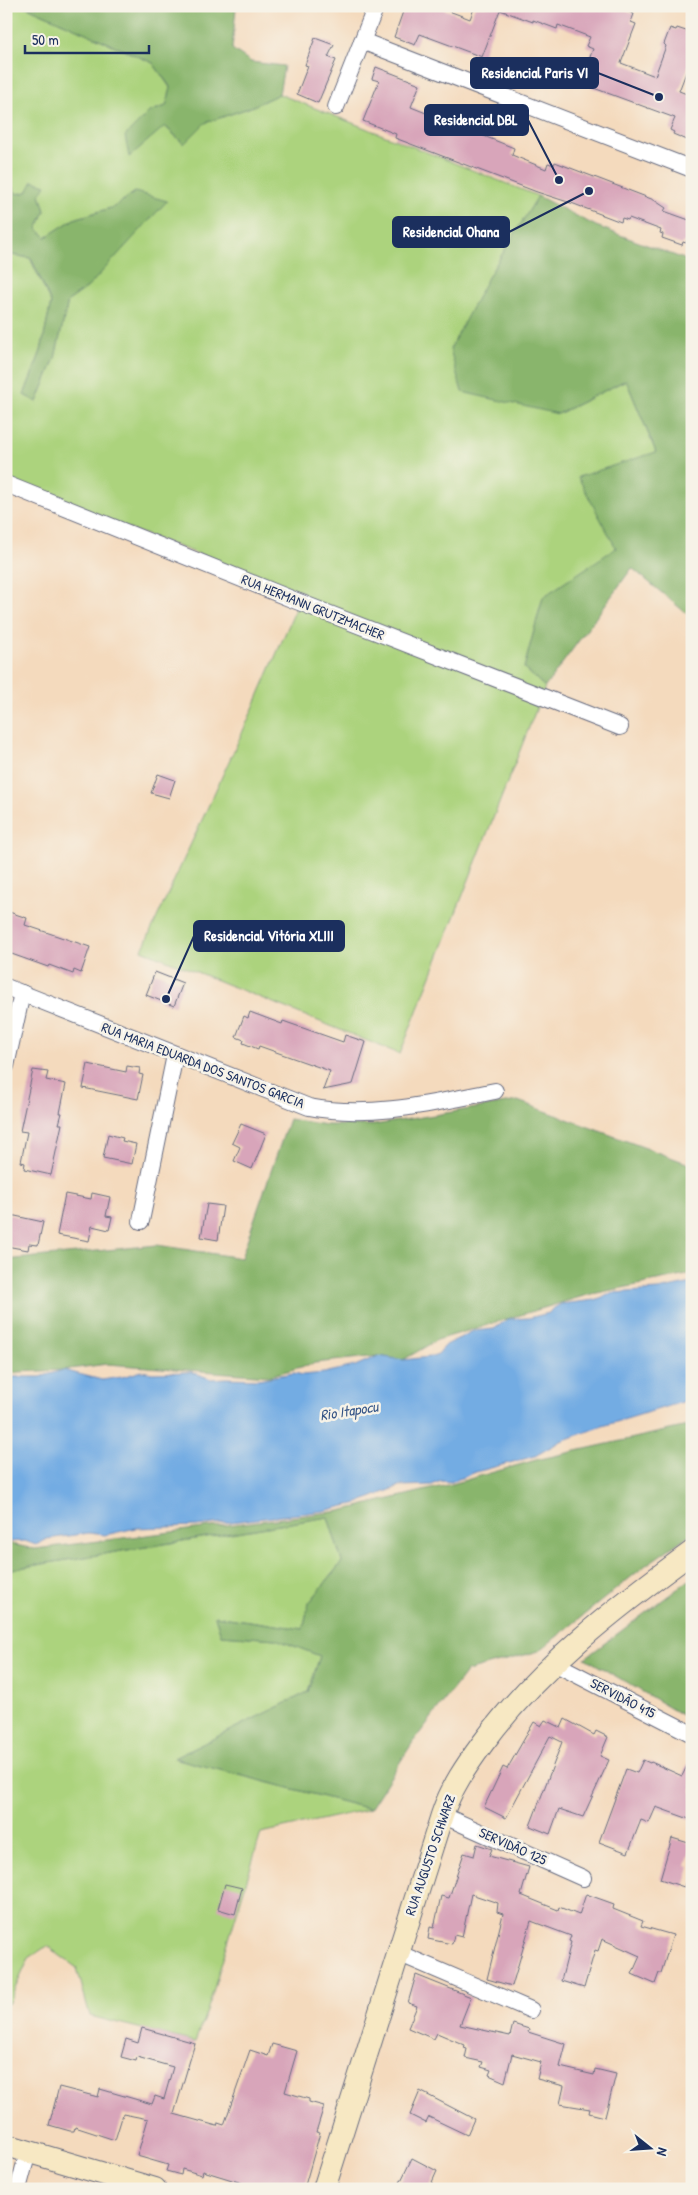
<svg xmlns="http://www.w3.org/2000/svg" width="698" height="2195" font-family="'Patrick Hand',sans-serif">
<rect width="100%" height="100%" fill="#f7f3e8"/>
<filter id="ink" filterUnits="userSpaceOnUse"><feTurbulence type="fractalNoise" baseFrequency=".02" numOctaves="2"/><feDisplacementMap in="SourceGraphic" scale="10" xChannelSelector="R" yChannelSelector="G"/><feConvolveMatrix kernelMatrix="1 2 1 2 8 2 1 2 1" color-interpolation-filters="sRGB"/></filter>
<filter id="wash" filterUnits="userSpaceOnUse"><feTurbulence type="fractalNoise" baseFrequency=".0096" numOctaves="4" result="noise"/><feDisplacementMap in="SourceGraphic" scale="20" xChannelSelector="R" yChannelSelector="G"/><feGaussianBlur stdDeviation="1.12" result="paint"/><feColorMatrix in="noise" values="0 0 0 0 0 0 0 0 0 0 0 0 0 0 0 0 0 1.4 0 .05"/><feComposite in="paint" operator="in"/></filter>
<g filter="url(#wash)">
<rect width="100%" height="100%" fill="#f4dabd"/>
<!-- green -->
<g fill="#acd37d" stroke="#64816e">
<path d="M6,6H25L153,63L171,89L166,106L149,112L184,144L205,123L251,107L279,94L538,196L487,279L558,414L626,380L656,452L617,548L543,597L524,668L545,687L400,1054L142,950L248,720L303,592L6,484V254L30,258L51,303L41,351L24,395L37,402L55,358L68,301L88,287L135,192L114,207L74,219L46,237L37,229L45,211L40,194L27,192L17,194L6,178Z"/>
<path d="M328,1517L342,1562L309,1603L303,1629L215,1616L221,1635L276,1639L320,1656L308,1692L174,1758L370,1809L261,1833L209,2005L195,2042L90,2016L77,1968L47,1946L29,1958L8,2004L6,2003V1570Z"/>
</g>
<!-- forest -->
<g fill="#89b56c" stroke="#527265">
<path d="M25,6L236,8L232,49L251,62L284,66L279,94L251,107L205,123L184,144L165,126L129,157L125,136L149,112L166,106L171,88L153,63Z"/>
<path d="M6,178L17,194L27,192L33,181L46,185L40,195L45,211L37,229L46,237L74,219L114,207L135,192L167,201L88,287L68,301L55,358L37,402L24,395L41,351L51,303L31,258L6,254Z"/>
<path d="M538,196L596,226L692,262V618L632,568L545,687L524,668L543,597L616,548L578,477L656,452L626,380L558,414L462,392L450,349L487,279Z"/>
<path d="M518,1101L692,1165V1274L587,1295L437,1340L403,1360L378,1356L315,1363L269,1376L107,1364L63,1370L18,1372L6,1376V1260L157,1245L241,1258L289,1119L326,1125H374Z"/>
<path d="M692,1425V1533L646,1565L539,1651L467,1671L413,1742L370,1809L174,1758L308,1692L320,1656L276,1639L221,1635L215,1616L303,1629L309,1603L342,1562L328,1517L6,1570V1543L35,1549L340,1511L452,1484L536,1460Z"/>
<path d="M692,1578V1721L585,1658Z"/>
</g>
<!-- water -->
<path fill="#73ace3" stroke="#476ea0" d="M692,1283V1399L603,1426L561,1441L535,1456L476,1472L451,1482L441,1481L432,1485L400,1486L358,1503L323,1511L197,1526L136,1528L105,1535L89,1533L47,1539L36,1545L25,1541L6,1542V1379L14,1377H40L63,1370L102,1380L122,1377L142,1371L152,1373L192,1372L211,1379L226,1378L258,1379L294,1373L303,1375L324,1373L355,1366L378,1356L403,1360L429,1357L438,1354L446,1345L473,1331L494,1329L508,1319L529,1318L549,1313L552,1309L561,1304L595,1300L613,1293L658,1290Z"/>
<g id="blocks">
<!-- building -->
<g fill="#d8a5ba">
<path d="M405,6H441V8L470,19L475,6H616L634,14L631,22L636,24L621,63L655,76L666,46L664,44L670,28L676,30L677,28L692,33V57L679,91L692,96V142L673,134L674,132L670,130L675,118L591,87L592,84L581,80L593,49L586,46L590,37L558,25L557,29L533,20V22L500,10L482,57L420,34L415,45L394,37Z"/>
<path d="M315,38L334,45L328,57L336,60L318,103L297,94L307,68L308,66L305,65Z"/>
<path d="M376,67L420,84L411,107L514,148L512,155L546,169L548,163L554,165L555,162L654,200L666,208L664,211L692,221V236H689L686,243L683,242L682,245L662,238L663,234L660,233L661,230L629,218L628,220L622,218L621,222L574,204L537,192L395,138L396,134L363,121L379,81L372,79Z"/>
<path d="M158,774L175,780L169,798L151,793Z"/>
<path d="M6,911L27,918L25,925L90,947L81,973L74,970L73,974L49,965L48,967L6,952Z"/>
<path d="M155,972L183,983L174,1006L146,995Z"/>
<path d="M250,1012L282,1024L283,1021L343,1042L345,1035L366,1042L353,1084L323,1090L330,1071L259,1046L258,1049L243,1043L244,1040L236,1037L244,1016L248,1018Z"/>
<path d="M88,1064L126,1072L127,1066L140,1068L139,1074L143,1075L138,1099L83,1088Z"/>
<path d="M33,1070L48,1072L46,1080L66,1084L60,1113H62L59,1124H62L51,1175L24,1169L25,1163L21,1162L27,1132L20,1131Z"/>
<path d="M241,1124L266,1134L252,1169L234,1161L240,1147L232,1143Z"/>
<path d="M108,1134L123,1138L122,1141L136,1144L132,1164L103,1158Z"/>
<path d="M92,1193L110,1197L106,1216L112,1217L109,1230L92,1226L89,1241L57,1235L65,1194L91,1199Z"/>
<path d="M207,1204L223,1206L218,1240L201,1237Z"/>
<path d="M6,1214L43,1222L38,1245L29,1244L28,1250L6,1246Z"/>
<path d="M565,1719L594,1735L596,1731L608,1737L600,1756L609,1760L583,1817L559,1809L550,1834L530,1826L562,1742L550,1736L506,1818L484,1807L503,1767L507,1769L534,1722L541,1726L545,1720L561,1728Z"/>
<path d="M692,1756V1820L656,1807L649,1823L641,1820L628,1853L599,1842L626,1769L637,1773L643,1760L650,1763L651,1762L682,1776Z"/>
<path d="M672,1838L692,1844L686,1866L690,1867L684,1887L660,1879Z"/>
<path d="M477,1844L492,1849L489,1856L529,1867L521,1895L558,1910L559,1907L579,1915L586,1894L614,1904L613,1909L643,1921L641,1926L673,1935L661,1973H659L655,1984L632,1974L640,1956L602,1939L598,1951L595,1950L584,1988L561,1981L571,1942L569,1941L571,1936L531,1921L512,1986L487,1979L503,1914L497,1912L498,1903L471,1894L462,1937L454,1935L452,1944L428,1939L430,1927L434,1928L441,1896L449,1898L464,1853L474,1856Z"/>
<path d="M225,1884L242,1888L235,1914L218,1909Z"/>
<path d="M416,1975L471,1997L460,2025L510,2036L513,2024L529,2029L528,2032L566,2044L560,2067L594,2075L595,2069L616,2074L605,2117L589,2113L590,2109L560,2104L564,2086L537,2079L541,2062L512,2054L505,2082L489,2075L491,2070L481,2067L483,2062L465,2058L467,2049L464,2048L465,2045L437,2033L434,2039L408,2028L417,2006L408,2003Z"/>
<path d="M142,2028L195,2043L174,2114L217,2126L218,2123L224,2125L250,2050L268,2056L272,2044L297,2051L285,2092L309,2099V2102L324,2106L316,2132L320,2133L304,2189H251L241,2186L242,2183L203,2171L202,2175L182,2169L181,2175L166,2171L168,2165L137,2156L148,2119L123,2114L115,2140L75,2127L74,2131H70L49,2125L59,2087L98,2097L100,2089L152,2104L155,2096L164,2099L173,2067L137,2057L136,2061L121,2057L126,2039L138,2043Z"/>
<path d="M420,2091L474,2119L467,2135L429,2117L426,2123L410,2115Z"/>
<path d="M412,2158L437,2171L429,2189H397Z"/>
</g>
</g>
</g>
<g filter="url(#ink)">
<use href="#blocks" fill-opacity="0" stroke="#676b7f" stroke-width="1"/>
<g fill="none" stroke-linecap="round" stroke-linejoin="round">
<defs>
<g id="street">
<path d="M362,41L692,169"/>
<path d="M336,107L376,6"/>
<path d="M6,484L294,600L620,727"/>
<path d="M6,987L309,1107C371,1119 434,1103 495,1091"/>
<path d="M6,1066L22,993"/>
<path d="M141,1221L175,1055"/>
<path d="M554,1663L692,1734"/>
<path d="M442,1815L583,1878"/>
<path d="M398,1953L531,2010"/>
<path d="M18,2189L28,2152"/>
</g>
<g id="secondary">
<path d="M6,2145L155,2189"/>
<path d="M324,2189L442,1815C451,1788 466,1766 483,1743C540,1666 615,1608 692,1552"/>
</g>
</defs>
<!-- street casing -->
<use href="#street" stroke="#676b7f" stroke-width="18"/>
<!-- secondary casing -->
<use href="#secondary" stroke="#676b7f" stroke-width="24"/>
<!-- street -->
<use href="#street" stroke="#fff" stroke-width="16"/>
<!-- secondary -->
<use href="#secondary" stroke="#f7e8c3" stroke-width="22"/>
</g>
</g>
<g text-anchor="middle" stroke-width="5" stroke-linejoin="round" paint-order="stroke">
<!-- street labels -->
<g font-size="14" fill="#1b2f5e" stroke="#f7f3e8">
<text transform="translate(313 607) rotate(22)" y="5">RUA HERMANN GRUTZMACHER</text>
<text transform="translate(203 1065) rotate(21)" y="5">RUA MARIA EDUARDA DOS SANTOS GARCIA</text>
<text transform="translate(623 1698) rotate(27)" y="5">SERVIDÃO 415</text>
<text transform="translate(513 1846) rotate(24)" y="5">SERVIDÃO 125</text>
<text transform="translate(430 1855) rotate(-71)" y="5">RUA AUGUSTO SCHWARZ</text>
</g>
<!-- water labels -->
<g font-size="15" font-style="italic" fill="#355486" stroke="#f7f3e8">
<text transform="translate(349 1411) rotate(-9)" y="5">Rio Itapocu</text>
</g>
</g>
<!-- callouts -->
<path fill="none" stroke="#1b2f5e" stroke-width="2" d="M659 97L598 73M559 180L528 120M589 191L509 232M166 999L194 936"/>
<g fill="#1b2f5e" stroke="#f7f3e8" stroke-width="2">
<circle cx="659" cy="97" r="5"/>
<circle cx="559" cy="180" r="5"/>
<circle cx="589" cy="191" r="5"/>
<circle cx="166" cy="999" r="5"/>
</g>
<g fill="#1b2f5e" stroke="#1b2f5e" stroke-width="2">
<rect x="471" y="58" width="127" height="30" rx="5"/>
<rect x="425" y="105" width="103" height="30" rx="5"/>
<rect x="393" y="217" width="116" height="30" rx="5"/>
<rect x="194" y="921" width="150" height="30" rx="5"/>
</g>
<g font-size="15" text-anchor="middle" font-weight="bold" fill="#fff">
<text x="535" y="78">Residencial Paris VI</text>
<text x="476" y="125">Residencial DBL</text>
<text x="451" y="237">Residencial Ohana</text>
<text x="269" y="941">Residencial Vitória XLIII</text>
</g>
<!-- margin -->
<rect width="698" height="2195" fill="none" stroke="#f7f3e8" stroke-width="25"/>
<!-- north arrow -->
<g transform="translate(650 2148) rotate(107)" stroke="#f7f3e8" stroke-width="4" paint-order="stroke">
<path d="M0-4L9 19L0 12L-9 19Z" fill="#1b2f5e"/>
<text y="-8" font-size="14" font-weight="bold" text-anchor="middle" fill="#1b2f5e">N</text>
</g>
<!-- scale -->
<path d="M25 45v8h124v-8" fill="none" stroke="#1b2f5e" stroke-width="2.5"/>
<text x="32" y="45" font-size="15" fill="#1b2f5e" stroke="#f7f3e8" stroke-width="4" paint-order="stroke">50 m</text>
</svg>
